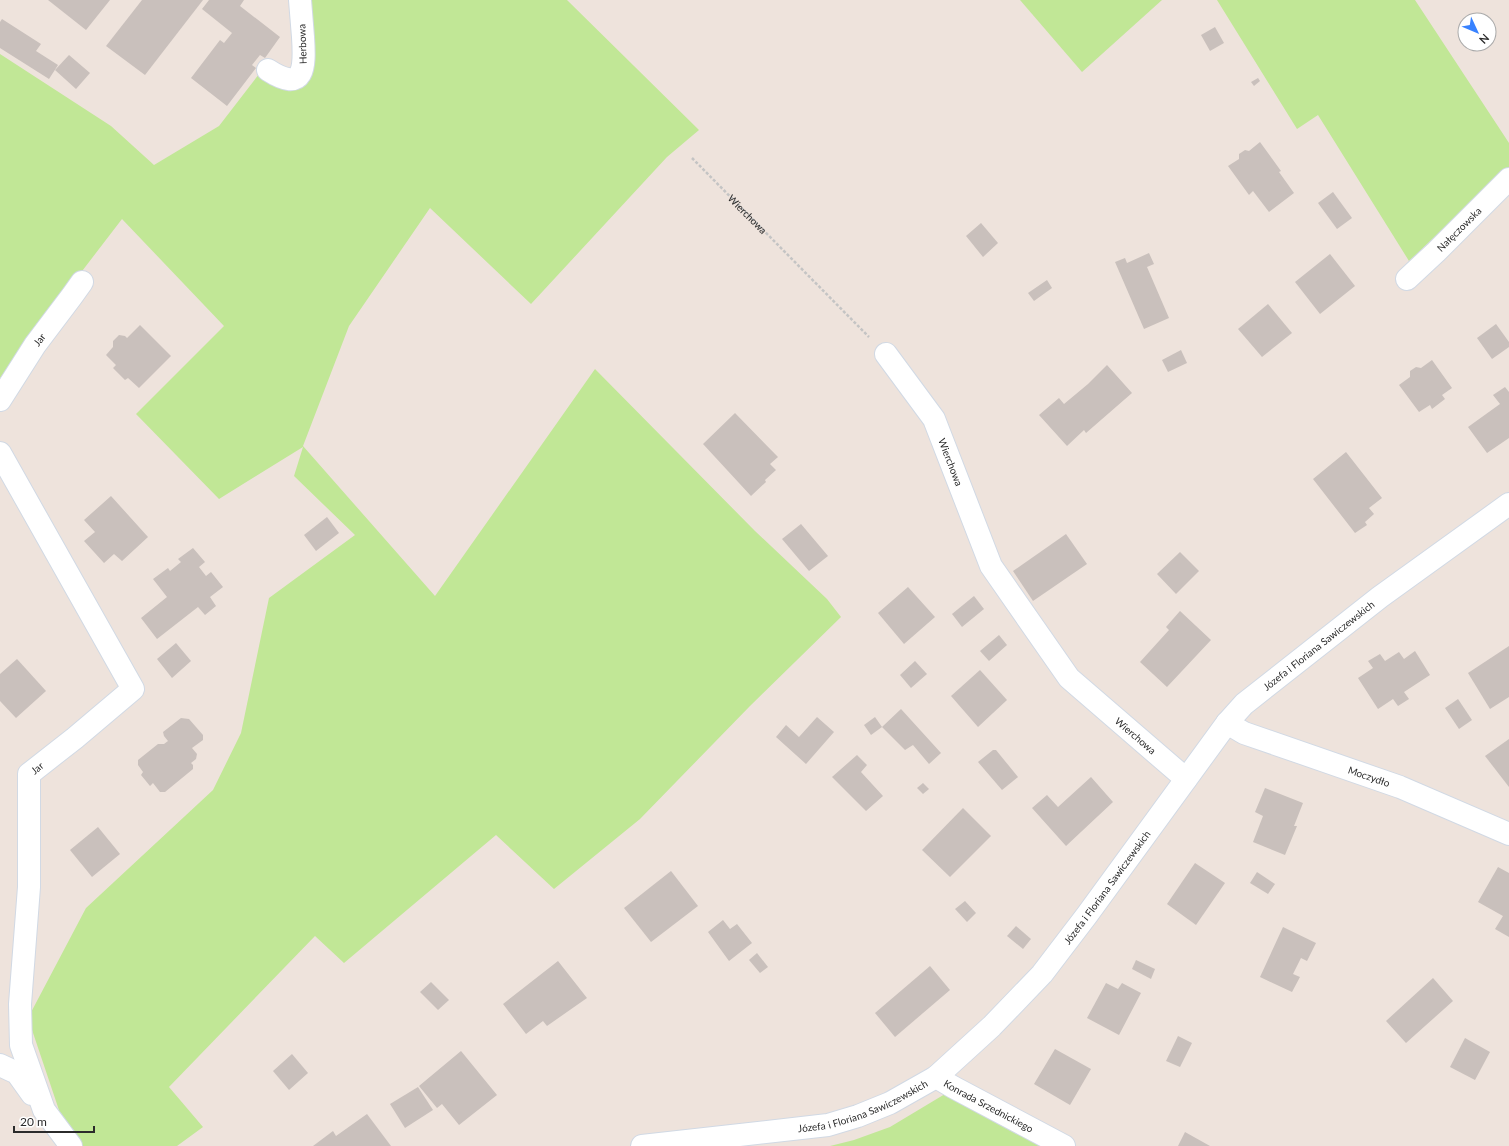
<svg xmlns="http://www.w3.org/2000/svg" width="1509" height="1146" font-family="Lato,sans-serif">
<rect width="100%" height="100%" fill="#eee3dc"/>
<!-- green -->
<g fill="#c1e796">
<path d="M305,0H567L699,130L667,157L531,304L430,208L349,326L303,446L435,596L595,369L755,531L827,599L841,617L750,706L640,819L554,889L496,835L344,963L315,936L169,1087L203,1127L177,1146H80L64,1125L28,1018L86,908L213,790L241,733L269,598L355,535L294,476L303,447L219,499L136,414L224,326L122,219L0,378V54L111,126L154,165L219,126L259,74L297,87Z"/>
<path d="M1020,0H1162L1082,72Z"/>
<path d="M1217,0H1415L1509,143V167L1409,261L1318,115L1297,129Z"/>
<path d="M945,1094L1044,1146H830L854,1140L890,1127Z"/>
</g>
<!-- building -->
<g fill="#c9c0bc">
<path d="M48,0H110L86,30Z"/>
<path d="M142,0H203L145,75L106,46Z"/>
<path d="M209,0H244L240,6L280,37L265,58L260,55L252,65L256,68L227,106L191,78L220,40L224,43L232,33L202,9Z"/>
<path d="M2,19L41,44L36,51L58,65L49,79L0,48V22Z"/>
<path d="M1215,27L1224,43L1210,51L1201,35Z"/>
<path d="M69,55L90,73L76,89L55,70Z"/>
<path d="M1258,78L1260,81L1254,86L1251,82Z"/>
<path d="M1260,142L1281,171L1279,172L1294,193L1269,212L1253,191L1249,195L1228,166L1239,159V154L1245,150L1249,151Z"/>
<path d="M1333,192L1352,218L1337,229L1318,203Z"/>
<path d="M981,223L998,243L983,257L966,236Z"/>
<path d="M1149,253L1154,264L1147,267L1169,318L1144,329L1115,262L1125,258L1127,263Z"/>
<path d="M1330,254L1355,286L1320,314L1295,282Z"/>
<path d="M1047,280L1052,288L1034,301L1028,293Z"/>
<path d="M1268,304L1292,333L1262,357L1238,329Z"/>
<path d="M1496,324L1509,342V347L1492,359L1477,338Z"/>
<path d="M140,325L171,356L139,388L128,378L125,380L113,368L116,365L106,355L113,347V341L119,335L125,336L127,338Z"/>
<path d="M1181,350L1187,363L1168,372L1162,360Z"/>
<path d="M1432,360L1452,388L1442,395L1445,399L1432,409L1430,405L1419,412L1399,385L1410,377V371L1416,367L1421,368Z"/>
<path d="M1107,365L1132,393L1086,433L1084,430L1067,446L1039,415L1059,398L1064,404L1088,384Z"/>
<path d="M1505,387L1509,392V438L1487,453L1468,427L1500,404L1493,395Z"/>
<path d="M735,413L778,457L770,464L776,470L765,480L766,482L751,496L703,444Z"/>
<path d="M1346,452L1382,498L1369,508L1374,514L1365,522L1367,525L1355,533L1313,479Z"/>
<path d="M111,496L148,537L122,561L114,554L104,563L84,541L95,532L84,520Z"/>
<path d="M327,517L339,533L316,551L304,535Z"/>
<path d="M801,524L828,556L809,571L782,539Z"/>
<path d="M1066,534L1087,564L1033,601L1013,571Z"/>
<path d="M193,548L205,562L199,567L206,576L211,572L223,587L210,597L216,606L205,615L198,607L157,639L141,618L167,597L153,579L168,568L170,571L181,562L178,559Z"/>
<path d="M1180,552L1199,571L1176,594L1157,574Z"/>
<path d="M908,587L935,617L904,644L878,613Z"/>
<path d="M974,596L984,609L962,627L952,614Z"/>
<path d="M1180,611L1211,640L1167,687L1140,662L1169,630L1166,627Z"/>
<path d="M999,635L1007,645L989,661L980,651Z"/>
<path d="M176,643L191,661L172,678L157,659Z"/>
<path d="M1509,646V697L1490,709L1468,673Z"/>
<path d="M1415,651L1430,675L1404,692L1409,699L1398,706L1393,699L1378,709L1358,678L1373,668L1368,661L1380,654L1385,661L1399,652L1404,659Z"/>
<path d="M17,659L46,691L16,718L0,701V674Z"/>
<path d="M915,661L927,674L911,688L900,675Z"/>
<path d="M980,670L1007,700L978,727L951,696Z"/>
<path d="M1458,699L1472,720L1459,729L1445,708Z"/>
<path d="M901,709L941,753L929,764L913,745L905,750L882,727Z"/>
<path d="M817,717L834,732L806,764L776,737L786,725L799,737Z"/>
<path d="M875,717L882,727L871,735L864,725Z"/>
<path d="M181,718L189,719L203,735V740L192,748L197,754L196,759L191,763L193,765V769L165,792H160L153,783L150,786L141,775L143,772L138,765V760L158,744H164L168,741L164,736L163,732Z"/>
<path d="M1509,739V787L1485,756Z"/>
<path d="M993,750H996L1018,777L1002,790L978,762Z"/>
<path d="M857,755L867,765L861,772L883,796L866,811L832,777Z"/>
<path d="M1091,777L1113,802L1066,846L1032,808L1047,795L1058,807Z"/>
<path d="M923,783L929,789L923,794L917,788Z"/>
<path d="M1265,788L1303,803L1294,826H1297L1285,855L1253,842L1263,816L1255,812Z"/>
<path d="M963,808L991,836L950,877L922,850Z"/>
<path d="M98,827L120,854L92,877L70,850Z"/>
<path d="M1195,863L1225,883L1196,925L1167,904Z"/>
<path d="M1498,867L1509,873V937L1495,929L1503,916L1478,902Z"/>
<path d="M671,871L698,906L651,942L624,908Z"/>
<path d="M1257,872L1275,884L1268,894L1250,883Z"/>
<path d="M965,901L976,913L967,922L955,909Z"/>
<path d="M723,920L730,929L737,924L752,943L729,961L708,932Z"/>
<path d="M1016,926L1031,939L1023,949L1007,936Z"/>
<path d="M1283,927L1316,943L1307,961L1301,958L1293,974L1300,977L1292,992L1260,977Z"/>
<path d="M757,953L768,967L760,973L749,960Z"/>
<path d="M1136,960L1155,969L1151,979L1132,969Z"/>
<path d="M558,961L587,998L547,1026L543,1021L526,1034L503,1004Z"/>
<path d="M930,966L950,990L895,1037L875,1013Z"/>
<path d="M1433,978L1453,1001L1406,1043L1386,1021Z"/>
<path d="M431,982L449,1000L438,1010L420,992Z"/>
<path d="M1106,983L1118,989L1122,983L1141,993L1119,1035L1087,1018Z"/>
<path d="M1178,1036L1192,1043L1180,1067L1166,1061Z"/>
<path d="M1465,1038L1490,1052L1475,1080L1450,1067Z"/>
<path d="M1055,1049L1091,1069L1070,1105L1034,1084Z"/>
<path d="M461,1051L497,1095L459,1125L442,1104L437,1108L419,1086Z"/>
<path d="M292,1054L308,1073L289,1090L273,1071Z"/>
<path d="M418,1087L433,1110L405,1128L390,1104Z"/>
<path d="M367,1114L391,1146H313L333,1131L336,1136Z"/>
<path d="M1185,1132L1210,1146H1178Z"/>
</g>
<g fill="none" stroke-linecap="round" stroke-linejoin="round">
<defs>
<g id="minor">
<path d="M268,70C305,94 305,67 303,37C302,25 301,12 300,0"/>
<path id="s2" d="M1407,279L1436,252L1509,179"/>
<path id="s3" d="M886,354L934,419L991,566L1069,678L1186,779"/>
<path id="s4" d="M0,400L35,345L72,296L82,282"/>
<path d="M0,453L133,689L75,738L29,774V887L20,1004L21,1045L44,1110L71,1146"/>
<path id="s5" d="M1227,723L1244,733L1400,787L1509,834"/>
<path d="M0,1065L17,1073L32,1094"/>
<path id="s6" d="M936,1077L953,1087L1064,1146"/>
<path id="s7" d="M642,1146L828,1125L858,1116L890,1103L936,1077L992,1026L1042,974L1087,915L1227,723L1244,704L1380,597L1509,504"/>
</g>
</defs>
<!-- minor casing -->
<use href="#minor" stroke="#d1d9e4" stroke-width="24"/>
<!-- path -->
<path stroke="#c4c4c4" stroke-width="2.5" stroke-dasharray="3 2" stroke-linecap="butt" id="s1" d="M692,158L869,337"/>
<!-- minor -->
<use href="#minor" stroke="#fff" stroke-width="22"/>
</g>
<g text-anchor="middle" stroke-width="4" stroke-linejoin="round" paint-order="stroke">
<!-- street labels -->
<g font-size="10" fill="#2b2b2b" stroke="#fff">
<text transform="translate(302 44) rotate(-92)" y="4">Herbowa</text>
<text dy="4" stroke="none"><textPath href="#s1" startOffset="79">Wierchowa</textPath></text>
<text dy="4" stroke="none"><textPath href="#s2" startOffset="72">Nałęczowska</textPath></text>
<text dy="4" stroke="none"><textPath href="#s4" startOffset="72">Jar</textPath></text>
<text dy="4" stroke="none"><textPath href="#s3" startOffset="127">Wierchowa</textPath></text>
<text dy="4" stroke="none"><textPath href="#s7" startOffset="886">Józefa i Floriana Sawiczewskich</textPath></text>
<text dy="4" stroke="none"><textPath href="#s3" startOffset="463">Wierchowa</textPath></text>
<text transform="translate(37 768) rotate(-40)" y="4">Jar</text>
<text dy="4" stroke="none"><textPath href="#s5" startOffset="152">Moczydło</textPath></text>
<text dy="4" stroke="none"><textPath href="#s7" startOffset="562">Józefa i Floriana Sawiczewskich</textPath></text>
<text dy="4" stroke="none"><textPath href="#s7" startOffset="226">Józefa i Floriana Sawiczewskich</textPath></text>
<text dy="4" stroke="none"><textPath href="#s6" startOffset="60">Konrada Srzednickiego</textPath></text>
</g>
</g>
<!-- north arrow -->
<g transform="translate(1477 32) rotate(134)"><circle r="19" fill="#ffffff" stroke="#aaaaaa"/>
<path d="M0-3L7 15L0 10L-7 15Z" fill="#3882ff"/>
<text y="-6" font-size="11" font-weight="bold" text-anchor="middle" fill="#2b2b2b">N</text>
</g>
<!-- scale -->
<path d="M14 1126v6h80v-6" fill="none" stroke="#2b2b2b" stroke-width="2"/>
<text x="20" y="1126" font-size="12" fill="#2b2b2b" stroke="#ffffff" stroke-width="3" paint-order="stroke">20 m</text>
</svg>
